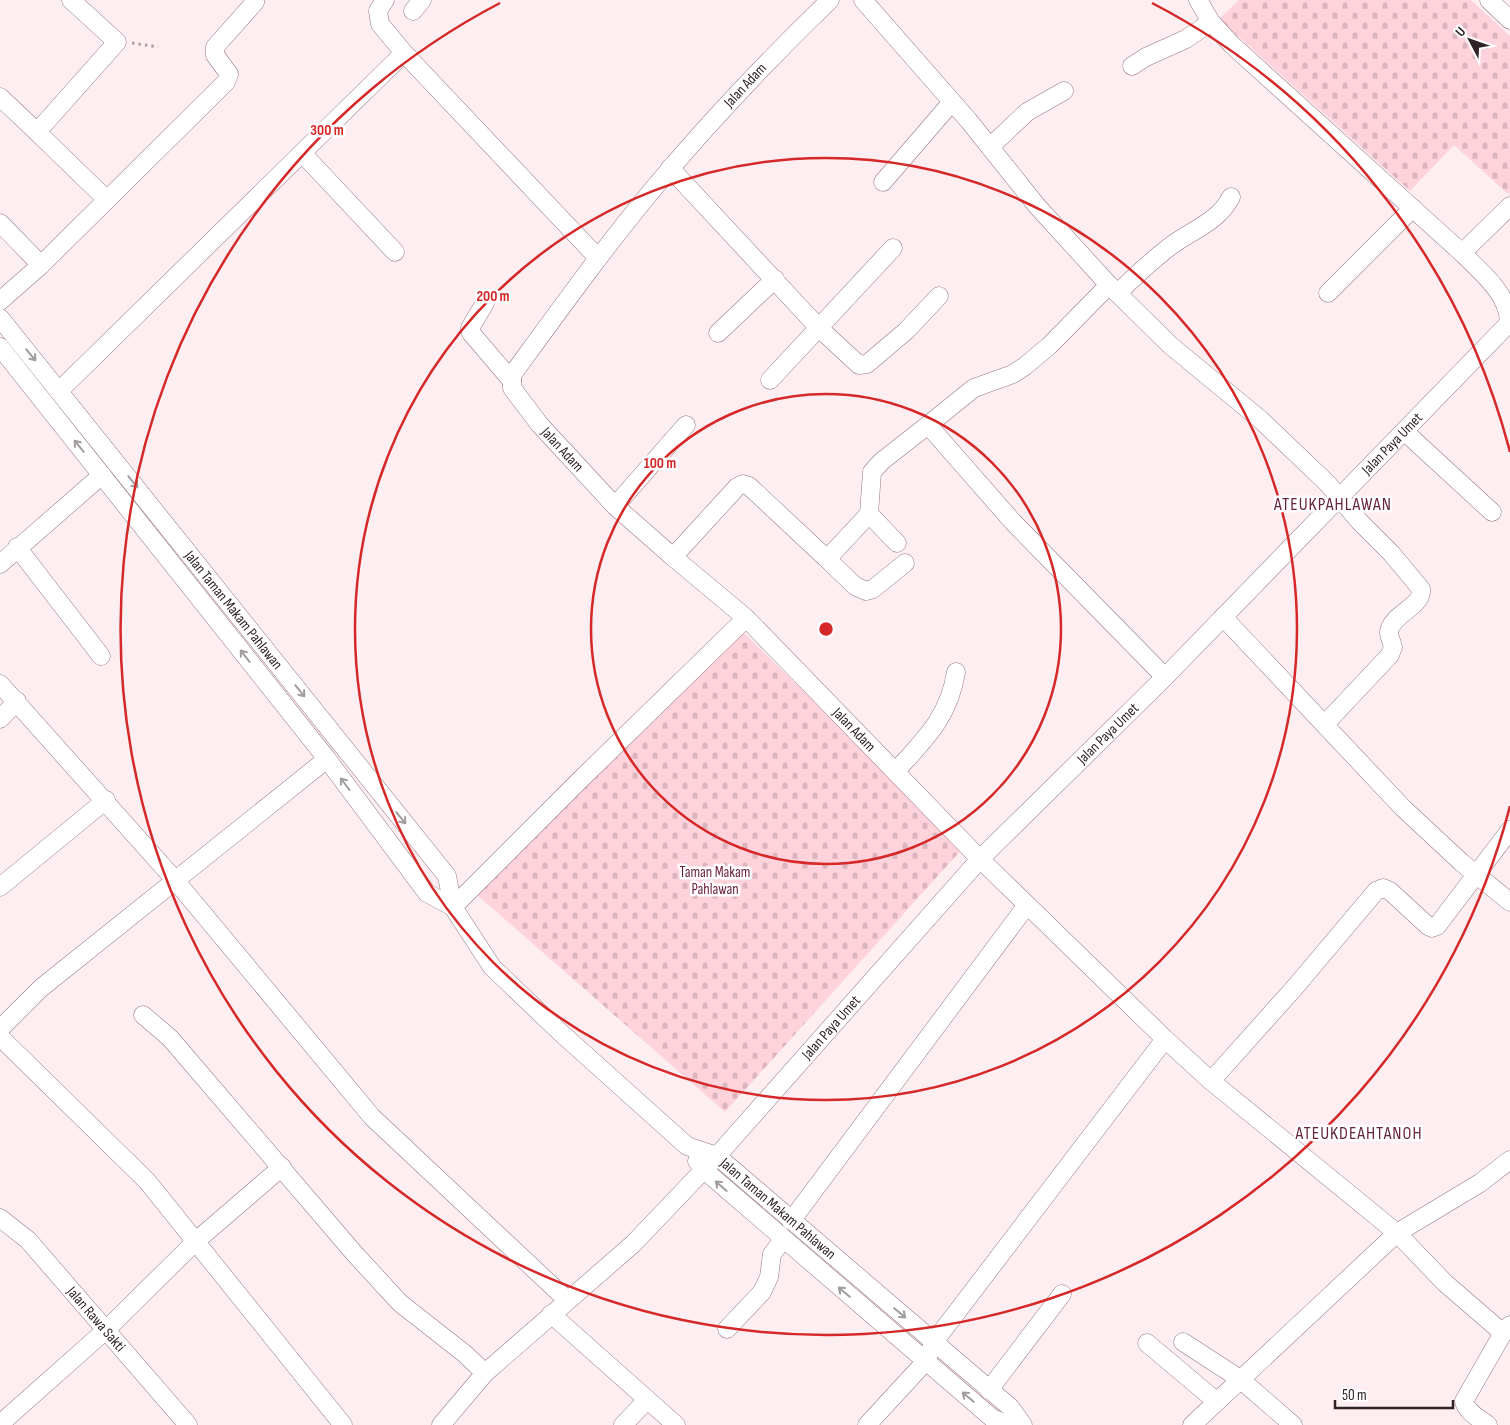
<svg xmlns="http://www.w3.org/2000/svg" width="1510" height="1425" font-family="'Sofia Sans Condensed',sans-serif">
<defs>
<pattern id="cemetery-stones" width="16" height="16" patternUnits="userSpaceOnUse" patternTransform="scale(1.25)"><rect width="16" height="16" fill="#ffd3dc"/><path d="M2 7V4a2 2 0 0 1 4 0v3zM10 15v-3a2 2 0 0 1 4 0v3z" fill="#dbb5bd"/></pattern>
</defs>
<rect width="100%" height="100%" fill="#fceef1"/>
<!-- cemetery -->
<g fill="url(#cemetery-stones)">
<path d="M1239,0H1471L1510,36V193L1508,194L1454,145L1410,191L1219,19Z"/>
<path d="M736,625L963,848L725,1112L476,894Z"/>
</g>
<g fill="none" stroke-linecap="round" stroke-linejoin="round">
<defs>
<g id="minor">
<path d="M385,0L378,11L380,24L404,53L598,258"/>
<path id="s1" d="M830,0C768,60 709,122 654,188C604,248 558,312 512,375V388L540,425L615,506L673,557L746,618L980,859L1165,1039L934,1342L926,1361L867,1425"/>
<path d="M863,0L969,121L1037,206L1109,285L1170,345L1261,420L1328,484L1359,521L1391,553L1421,589C1423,607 1391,614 1389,632C1389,637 1392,642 1393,647L1390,655L1325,724"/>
<path d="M1198,0L1211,22L1232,45L1462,253L1510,206"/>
<path d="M1489,0L1510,20"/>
<path d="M413,11L422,0"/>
<path d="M1132,66L1146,57L1186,39L1211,22"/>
<path d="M0,97L37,132L117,42L71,0"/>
<path d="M37,132L106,199"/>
<path d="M990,147L1027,112L1064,91"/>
<path d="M302,153L395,252"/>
<path d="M670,168L819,328L859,365L867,364L906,331L939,296"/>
<path d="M883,182L951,103"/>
<path d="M0,223L41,265"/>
<path d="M1462,253C1481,272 1508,293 1509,322"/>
<path d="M1109,285L1049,346L1025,366L1013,374L974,388L928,425L1013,522L1165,677"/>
<path d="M1118,293C1134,277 1150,262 1168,248C1189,231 1218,223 1231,197"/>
<path d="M1328,293L1413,208"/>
<path d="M0,301L41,265L226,82L229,74L215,55V47L255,2L254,0"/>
<path d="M485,303L470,328L471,333L512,381"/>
<path id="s2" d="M0,318L447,876L453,907L492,967L560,1032L687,1146L717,1156L1010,1407L1023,1425"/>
<path d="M718,333L775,279"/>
<path d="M0,347L327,759L427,893L453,907"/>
<path d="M770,380L893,248"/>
<path d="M60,390L404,53"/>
<path d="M1405,432L1492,512"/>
<path d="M615,506L686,425"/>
<path d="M869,514L897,543"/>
<path d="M17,547L101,656"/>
<path d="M673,557L737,487L743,484L749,486L827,559L869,514L872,472L882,461L928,425"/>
<path d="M827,559L855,586L866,591L873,589L905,563"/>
<path d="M0,564L102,475"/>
<path d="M1223,617L1403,808L1461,862L1510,902"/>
<path d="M0,684L175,880L372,1117L567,1300"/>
<path d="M0,719L17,701"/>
<path d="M896,771C925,739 949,717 956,672"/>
<path d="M0,887L106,800"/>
<path d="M453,907L579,781L746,618"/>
<path d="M143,1015L170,1038L354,1253L400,1303L465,1354L485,1373"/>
<path d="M0,1029L41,988L327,759"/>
<path d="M0,1037L147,1181L343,1425"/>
<path d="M1165,1039L1211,1081L1397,1233L1445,1283L1503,1333"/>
<path d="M1211,1081L1296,986L1376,891L1383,888L1390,891L1428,926L1432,928L1437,926L1510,830"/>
<path d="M697,1161L703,1169L992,1418L1008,1425"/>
<path id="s3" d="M0,1218L28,1240L188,1425"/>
<path d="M791,1221L1027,905"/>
<path d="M551,1314L676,1425"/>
<path d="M727,1329L762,1292L769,1277L772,1254L783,1240"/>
<path d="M1183,1342L1240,1379L1293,1425"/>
<path d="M1147,1343L1216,1401"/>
<path d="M989,1390L1062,1294"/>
<path d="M0,1424L107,1329L196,1241L282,1167"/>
<path id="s4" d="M441,1425L485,1373L633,1244L717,1156L980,859L1165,677L1510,322"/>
<path d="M623,1425L647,1400"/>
<path d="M1192,1425L1397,1233L1480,1183L1510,1160"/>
<path d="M1488,1425C1480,1419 1466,1412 1464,1401L1503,1333L1510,1325"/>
</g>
</defs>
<!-- minor casing -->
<use href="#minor" stroke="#97787f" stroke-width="19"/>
<!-- path -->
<path stroke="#ad9fa2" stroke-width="3" stroke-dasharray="2.5 4" stroke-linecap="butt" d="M132,43L158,47"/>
<!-- minor -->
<use href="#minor" stroke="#fff" stroke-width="18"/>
</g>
<!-- one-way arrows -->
<defs><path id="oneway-shaft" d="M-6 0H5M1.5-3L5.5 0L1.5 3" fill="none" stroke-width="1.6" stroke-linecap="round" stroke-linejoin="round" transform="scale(1.25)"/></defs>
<g stroke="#a19c9d">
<use href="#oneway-shaft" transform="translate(31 355) rotate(50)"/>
<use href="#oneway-shaft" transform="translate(79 446) rotate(-129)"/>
<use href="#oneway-shaft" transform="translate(133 482) rotate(51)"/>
<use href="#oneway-shaft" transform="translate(245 656) rotate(-128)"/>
<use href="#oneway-shaft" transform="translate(300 691) rotate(51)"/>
<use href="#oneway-shaft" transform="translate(345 784) rotate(-127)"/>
<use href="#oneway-shaft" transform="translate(401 818) rotate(51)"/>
<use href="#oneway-shaft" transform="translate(721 1186) rotate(-139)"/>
<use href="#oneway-shaft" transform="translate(844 1292) rotate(-140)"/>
<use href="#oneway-shaft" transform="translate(900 1313) rotate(40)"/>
<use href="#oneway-shaft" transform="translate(968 1397) rotate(-140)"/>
</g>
<!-- distance rings -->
<g fill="none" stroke="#d62828" stroke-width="2.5">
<circle cx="826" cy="629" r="235"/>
<circle cx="826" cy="629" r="471"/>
<path d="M1510 806A706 706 0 1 1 500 3M1152 3A706 706 0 0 1 1510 452"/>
</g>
<g text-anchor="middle" stroke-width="5" stroke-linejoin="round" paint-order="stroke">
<!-- street labels -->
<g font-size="15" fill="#2f2325" stroke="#fff">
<text transform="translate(745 85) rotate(-47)" y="5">Jalan Adam</text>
<text dy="5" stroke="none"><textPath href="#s4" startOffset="1368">Jalan Paya Umet</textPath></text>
<text dy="5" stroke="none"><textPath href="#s1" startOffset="585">Jalan Adam</textPath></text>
<text dy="5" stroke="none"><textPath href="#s2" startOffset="374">Jalan Taman Makam Pahlawan</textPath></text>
<text dy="5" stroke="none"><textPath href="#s1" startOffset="990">Jalan Adam</textPath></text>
<text dy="5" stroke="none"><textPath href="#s4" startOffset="962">Jalan Paya Umet</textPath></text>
<text dy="5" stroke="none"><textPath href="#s4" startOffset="558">Jalan Paya Umet</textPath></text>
<text dy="5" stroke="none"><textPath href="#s2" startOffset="1195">Jalan Taman Makam Pahlawan</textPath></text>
<text dy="5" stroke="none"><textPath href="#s3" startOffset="140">Jalan Rawa Sakti</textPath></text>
</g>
<!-- park labels -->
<g font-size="15" fill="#691e37" stroke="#fff">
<text x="715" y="877">Taman Makam<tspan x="715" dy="17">Pahlawan</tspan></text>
</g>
<!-- quarter labels -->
<g font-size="18" letter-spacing="1" fill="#68243a" stroke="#fff">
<text x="1333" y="510">ATEUKPAHLAWAN</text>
<text x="1359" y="1139">ATEUKDEAHTANOH</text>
</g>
</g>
<circle cx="826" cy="629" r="8" fill="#d62828" stroke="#fff" stroke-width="2.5"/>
<g font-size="15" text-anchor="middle" font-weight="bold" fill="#d62828" stroke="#fff" stroke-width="5" stroke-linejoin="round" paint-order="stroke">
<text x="327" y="135">300 m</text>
<text x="493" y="301">200 m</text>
<text x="660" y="468">100 m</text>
</g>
<!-- north arrow -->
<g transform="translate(1470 40) rotate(311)" stroke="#ffffff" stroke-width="4" paint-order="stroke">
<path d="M0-4L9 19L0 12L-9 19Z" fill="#2f2325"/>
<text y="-8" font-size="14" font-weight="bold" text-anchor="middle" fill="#2f2325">U</text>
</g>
<!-- scale -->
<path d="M1335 1400v8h118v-8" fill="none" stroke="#2f2325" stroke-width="2.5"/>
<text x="1342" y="1400" font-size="15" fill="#2f2325" stroke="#ffffff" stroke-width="4" paint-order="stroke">50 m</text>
</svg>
